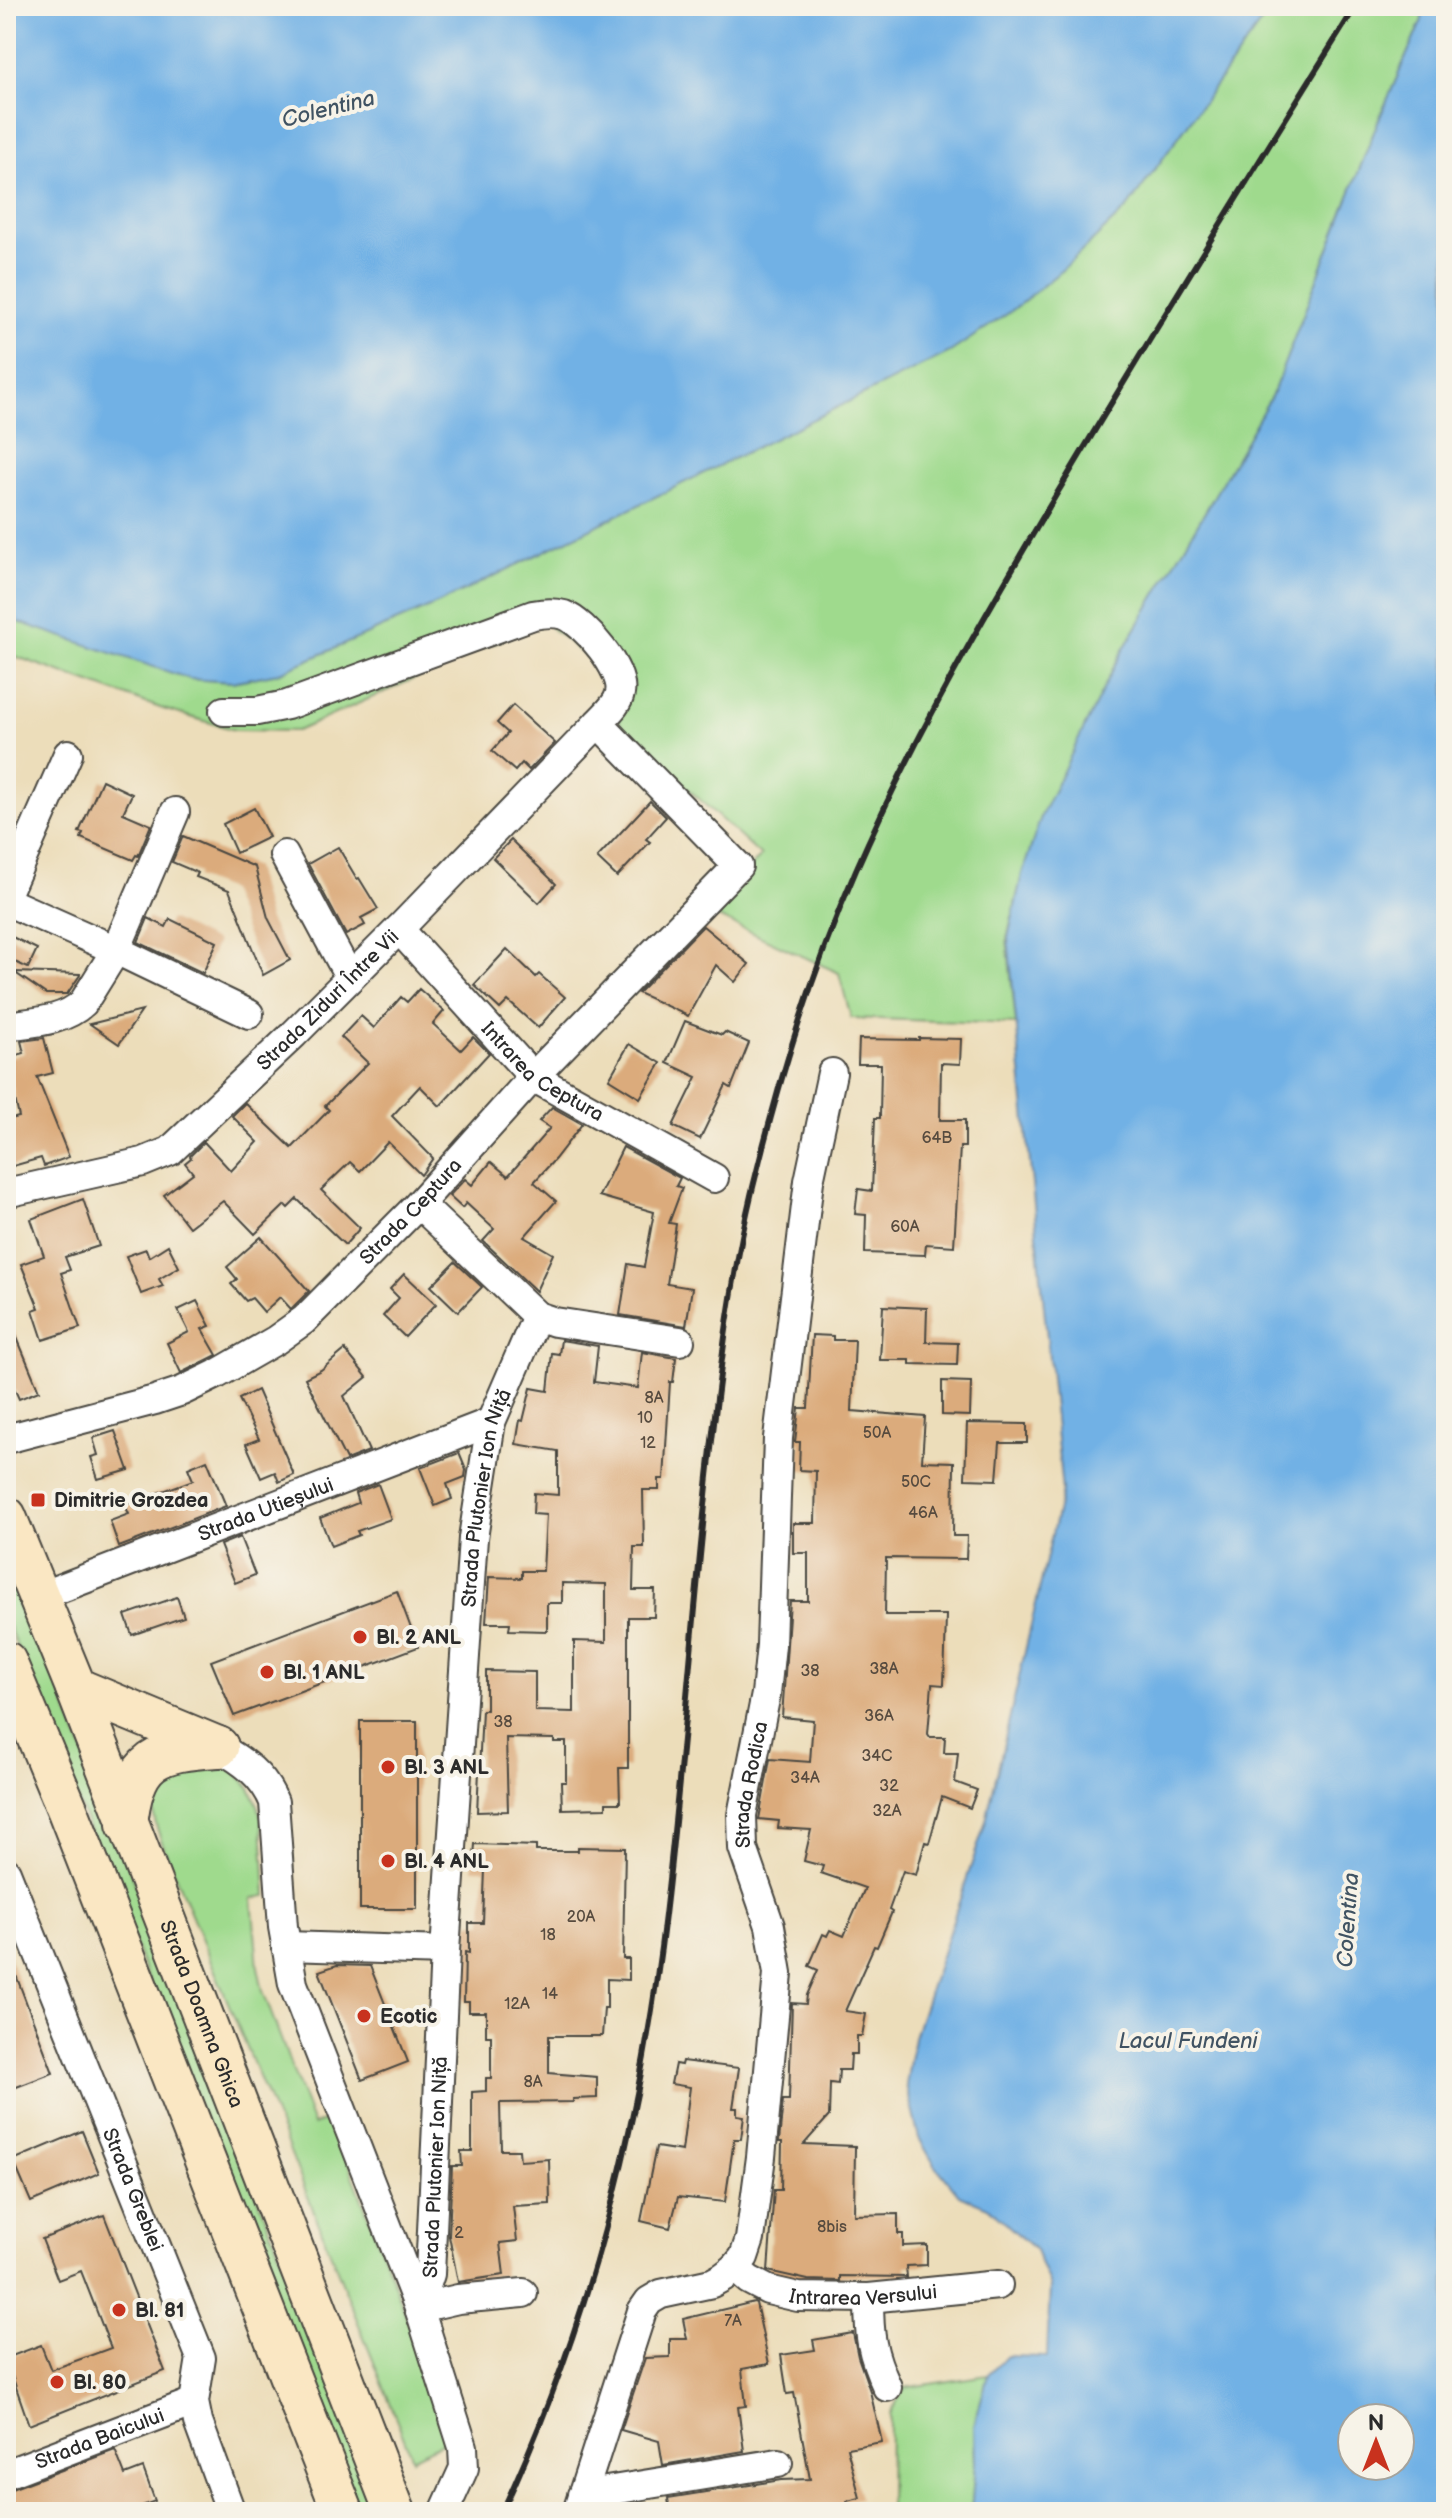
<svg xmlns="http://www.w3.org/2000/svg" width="1452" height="2518" font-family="'Balsamiq Sans',sans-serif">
<rect width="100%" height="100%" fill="#f7f3e8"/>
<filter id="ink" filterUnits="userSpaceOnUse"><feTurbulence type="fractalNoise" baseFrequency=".0125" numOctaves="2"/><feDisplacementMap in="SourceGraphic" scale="16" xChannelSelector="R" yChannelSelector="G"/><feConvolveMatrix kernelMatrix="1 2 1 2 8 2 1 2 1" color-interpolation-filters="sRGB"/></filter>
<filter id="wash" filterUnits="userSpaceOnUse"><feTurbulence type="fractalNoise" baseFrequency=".006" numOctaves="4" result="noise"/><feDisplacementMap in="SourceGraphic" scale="32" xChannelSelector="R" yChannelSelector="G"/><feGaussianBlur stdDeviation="1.8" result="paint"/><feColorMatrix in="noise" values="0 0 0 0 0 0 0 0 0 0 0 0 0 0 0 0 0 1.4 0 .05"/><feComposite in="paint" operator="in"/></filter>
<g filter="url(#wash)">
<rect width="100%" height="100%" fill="#ecddba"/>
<!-- green -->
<g fill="#9fda8d" stroke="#65825c" stroke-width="2">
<path d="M1273,6L1424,8L1422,20L1379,119L1273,393L1208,507L1119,657L1042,815L1022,874L1007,939L1016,1024L851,1018L839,973L707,912L761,856L622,728L599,667L543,621L297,731L235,730L163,709L6,653V614L190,679L232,682L278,673L439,603L950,352L1010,312L1062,270L1127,208Z"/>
<path d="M6,1554L381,2512H359L9,1627L6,1620Z"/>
<path d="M186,1756L231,1767L250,1788L258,1805L262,1821L266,1896L252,1898L258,1967L263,1991L313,2125L331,2118L403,2307L446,2441L412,2458L287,2144L167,1856C158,1832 149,1811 152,1784Z"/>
<path d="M988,2375L974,2426L975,2464L971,2512H889L890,2415L904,2388Z"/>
</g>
<!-- water -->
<g fill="#71b1e5" stroke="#4e6e88" stroke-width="2" fill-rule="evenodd">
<path d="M6,6H1273L1127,208L1062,270L1010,312L950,352L439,603L278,673L232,682L190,679L6,618Z"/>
<path d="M1423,6H1446V2512H971L975,2464L974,2426L988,2375L1007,2356L1047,2357L1050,2286L1035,2250L988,2207L959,2195L934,2164L919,2138L906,2085L914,2037L986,1821L1062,1491L1008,938L1022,874L1042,814L1119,657L1208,507L1273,393L1379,119L1422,20ZM1352,2418H1400V2466H1352Z"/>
</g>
<g id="blocks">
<!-- building -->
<g fill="#dbab7c">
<path d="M513,705L555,743L529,770L522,763L515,771L492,751L508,733L497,723Z"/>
<path d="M102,780L132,794L123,813L151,825L138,856L136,855L133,860L81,838L83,833L79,832Z"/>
<path d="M650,801L666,817L646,839L650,842L617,877L597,858Z"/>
<path d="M254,808L269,837L236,853L223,824Z"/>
<path d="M183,836L255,867L268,918L290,960L263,975L229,890L196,877L198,873L172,862Z"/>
<path d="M511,840L556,884L539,903L493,858Z"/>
<path d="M338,847L357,879L359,878L378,909L361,918L365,925L346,935L308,864Z"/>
<path d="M148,918L166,927L170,919L217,942L203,973L138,942Z"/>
<path d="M703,926L749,964L735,982L716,965L688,1016L638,993Z"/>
<path d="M6,934L37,949L28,968L6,958Z"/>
<path d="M507,949L536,977L539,974L565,997L538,1028L508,1001L500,1009L474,985Z"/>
<path d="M14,972L80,974V975L67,994H46Z"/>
<path d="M419,989L444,1011L433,1024L461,1050L473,1037L489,1053L440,1106L420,1086L392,1116L433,1158L421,1175L388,1142L360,1171L350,1162L321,1190L360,1228L345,1245L297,1199L288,1208L285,1205L255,1234L223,1201L189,1227L164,1195L193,1173L185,1163L191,1158L190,1156L204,1142L231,1171L258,1142L232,1116L245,1103L292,1148L329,1110L325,1106L368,1063L341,1037L361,1016L374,1028L401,997L407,1002Z"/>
<path d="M142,1011L119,1044L90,1024Z"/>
<path d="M685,1021L722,1035L725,1032L749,1043L731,1088L726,1085L700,1139L673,1126L697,1077L667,1063Z"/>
<path d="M44,1038L53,1073L37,1077L69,1157L44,1166L41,1158L6,1168V1120L19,1117L6,1058L24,1053L21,1041Z"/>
<path d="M919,1038L961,1039L960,1064L941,1063L940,1120H965V1147H960L954,1246L926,1244L925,1255L865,1253L866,1215L855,1214L858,1189L872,1191L875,1118H880L881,1064H858L859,1039L919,1040Z"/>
<path d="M629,1044L661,1063L640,1098L609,1079Z"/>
<path d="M552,1107L582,1124L555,1159L534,1182L556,1201L524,1237L553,1254L536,1291L483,1241L494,1229L466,1203L462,1208L449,1196L465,1179L472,1185L491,1162L508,1176L550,1128L539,1121Z"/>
<path d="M623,1147L680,1178L676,1186L682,1188L669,1223L676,1224L667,1284L692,1288L686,1326L620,1315L628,1264L644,1267L654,1212L599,1196Z"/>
<path d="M83,1199L99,1246L65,1257L70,1270L61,1273L80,1328L43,1340L33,1310L39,1308L21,1264L44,1256L31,1219Z"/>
<path d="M261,1237L309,1291L291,1309L280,1297L264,1312L252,1298L246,1301L231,1284L237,1279L227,1267Z"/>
<path d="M168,1245L179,1267L159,1279L163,1286L141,1294L126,1256L146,1249L149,1257Z"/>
<path d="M455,1262L482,1287L458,1312L431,1286Z"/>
<path d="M404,1274L436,1304L405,1337L383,1316L399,1298L390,1289Z"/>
<path d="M197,1301L210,1326L202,1329L217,1355L181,1373L167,1343L189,1332L178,1310Z"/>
<path d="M883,1306L927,1308L926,1342L958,1343L957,1365L910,1364V1360H880Z"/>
<path d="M6,1311L39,1391L19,1399L15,1390L12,1391L6,1377Z"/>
<path d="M812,1335L833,1336V1340H855L852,1411L925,1417L922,1461L954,1462L953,1536H967L966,1559L886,1558L885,1615H946L944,1685L932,1684L928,1734L930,1737H945L944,1753H958L955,1782L977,1790L970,1808L942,1797L929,1843L925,1842L916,1875L903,1871L889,1910L892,1912L877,1947L874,1946L845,2011L866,2014L862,2036H857V2054H851L850,2070H839L838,2084L830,2083L829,2116L804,2144L855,2146L854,2215L898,2214V2234H903V2246L927,2245V2265L906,2266L907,2277L840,2276V2281L808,2280L768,2271L774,2190H781L782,2142H779L783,2100H789L792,2003L806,2004L807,1995L818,1970L809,1966L823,1934L827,1936L830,1930L844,1936L865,1888L821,1873L823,1866L804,1861L811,1830L778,1828L779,1821L759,1819L770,1759L810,1762L813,1720L782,1717L790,1601H808V1553H793V1523H815L816,1471L799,1470L800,1442H795L799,1408H808Z"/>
<path d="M561,1340L598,1346L594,1382L638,1388L642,1352L676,1358L673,1382H670L664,1479H659V1490H643L644,1547H634L633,1590H655L654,1617H628V1768H619L620,1803H606V1808L562,1809L561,1782H566V1742H554V1739L506,1738L508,1811L477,1812L482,1710H486V1671L535,1672V1711L574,1712V1641L606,1642V1584L562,1583V1603H547V1631L509,1630L510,1623H486L489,1577L522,1578V1571H543L546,1515L533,1514L534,1493L558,1495V1451L516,1444L520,1420L523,1421L531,1388L548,1391L552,1353L559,1354Z"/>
<path d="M345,1350L367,1377L344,1396L369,1451L346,1460L305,1378L321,1370Z"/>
<path d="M942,1381L971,1382L970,1416L942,1415Z"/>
<path d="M257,1390L294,1475L279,1482L275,1472L261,1478L246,1444L259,1439L239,1399Z"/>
<path d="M967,1423L1027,1424V1443H1000L997,1480L965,1479Z"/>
<path d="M115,1431L129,1470L98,1479L91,1457L98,1455L93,1438Z"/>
<path d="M459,1453L466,1470L465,1477L447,1484L452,1499L435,1506L420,1468Z"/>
<path d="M207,1460L226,1506L119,1547L110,1521L129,1514L125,1505L193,1480L188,1468Z"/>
<path d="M378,1484L391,1519L357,1531L359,1535L331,1546L320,1518L358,1503L355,1493Z"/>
<path d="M240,1537L255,1575L235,1583L220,1545Z"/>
<path d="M397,1591L418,1647L234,1716L211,1661Z"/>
<path d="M177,1597L184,1617L132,1635L125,1615Z"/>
<rect x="360" y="1721" width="57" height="188"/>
<path d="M475,1844L536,1846V1851H578V1847L625,1848L623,1959H629V1980L607,1979V2008H604L602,2036H549V2073L597,2077V2098L573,2099V2102L500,2103L501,2150H519L520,2161L549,2159L550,2204L513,2206L517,2241L500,2243L504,2275L458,2282L449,2236L452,2166H462L461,2151H472V2092L486,2091V2078H491V2036H486V2012H469V2002H464L465,1952L469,1953V1923H483L485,1869H473Z"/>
<path d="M8,1954L53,2073L6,2091V1955Z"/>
<path d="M337,1965L370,1966L408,2062L362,2080L319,1971Z"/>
<path d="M682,2061L739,2068L733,2108H737V2115L744,2116L741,2139H734L725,2202L678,2197L670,2228L641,2221L656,2147L682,2151L690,2087L671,2084L675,2064L681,2065Z"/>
<path d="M82,2131L99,2173L31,2202L13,2160Z"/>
<path d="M104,2215L165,2371L29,2425L6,2358L41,2345L51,2370L111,2348L81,2271L58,2280L42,2239Z"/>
<path d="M754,2302L756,2303L769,2364L742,2369L746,2406L738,2407L744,2451L663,2465L659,2441L621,2430L645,2358L670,2357V2339H687L683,2319Z"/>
<path d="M853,2333L858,2357L870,2391L882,2442L847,2448L860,2498L847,2501L850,2512H670L668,2498L781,2480L810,2479L794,2393L787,2394L781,2355L815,2350L813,2340Z"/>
<path d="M115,2450L125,2475L143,2468L155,2501L127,2512H6V2491Z"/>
</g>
</g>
</g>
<g filter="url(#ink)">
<use href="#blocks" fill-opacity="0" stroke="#484640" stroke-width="2"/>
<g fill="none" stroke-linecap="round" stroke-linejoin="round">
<defs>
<g id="street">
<path d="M284,855L350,978"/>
<path d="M6,895L68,754"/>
<path d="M6,901L116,950L249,1014"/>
<path id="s1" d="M399,929L533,1077L714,1178"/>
<path d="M6,1026C32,1022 63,1022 83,1003L116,950L175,812"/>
<path id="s2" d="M6,1193L143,1162L170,1151L294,1034L399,929L598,723C606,714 618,705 620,693C625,671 585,623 564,615C554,612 543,613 533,615L287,705L257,711H224"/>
<path d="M419,1204L537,1316L555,1322L680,1341"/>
<path id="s3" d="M6,1439L155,1400L182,1391L217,1374L276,1340L304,1320L419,1204L533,1077L738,866L598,723"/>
<path id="s4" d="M38,1597L491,1422"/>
<path d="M218,1747C243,1761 263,1775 274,1802L283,1927L293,1984L419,2308L463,2447L464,2468L444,2512"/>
<path id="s5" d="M6,1872L201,2358L194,2402L198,2422L231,2512"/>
<path d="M286,1946L445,1951"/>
<path id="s6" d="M735,2268L749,2280L768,2290L798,2297L869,2298L998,2285"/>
<path id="s7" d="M523,2293L458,2299L419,2308L430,2274L445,1951L473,1538L491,1422L537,1316"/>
<path d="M869,2298C869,2336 871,2352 887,2387"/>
<path id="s8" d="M6,2474L194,2402"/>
<path d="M582,2495L778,2463"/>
<path id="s9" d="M577,2512L642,2311L649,2301L661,2294L712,2283L723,2277L735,2268L744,2257L750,2239L761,2157L778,1973L770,1926L743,1848L742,1815L766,1694L771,1645L778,1438L809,1181L832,1073"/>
</g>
<g id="secondary">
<path id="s10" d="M6,1517L76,1688L395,2512"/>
<path d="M6,1662L68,1811L343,2512"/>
<path d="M76,1688L218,1747"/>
<path d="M127,1824C134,1757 156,1751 218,1747"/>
</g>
</defs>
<!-- street casing -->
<use href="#street" stroke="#484640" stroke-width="32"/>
<!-- secondary casing -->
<use href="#secondary" stroke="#484640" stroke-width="44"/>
<!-- street -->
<use href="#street" stroke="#fff" stroke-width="28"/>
<!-- secondary -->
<use href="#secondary" stroke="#fae7c3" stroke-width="40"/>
<!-- rail -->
<path stroke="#2b2b2b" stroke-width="6" d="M502,2512C590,2324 641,2121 665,1915C683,1763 693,1610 710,1458C720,1369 731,1279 752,1191C778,1083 811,973 856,870C924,714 1013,566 1101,420C1185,281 1270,143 1356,6"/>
</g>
</g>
<!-- markers -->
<g fill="#c8321e" stroke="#f7f3e8" stroke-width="3">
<rect x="30" y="1492" width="16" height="16" rx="4"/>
<circle cx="360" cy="1637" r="8"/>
<circle cx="267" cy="1672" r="8"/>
<circle cx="388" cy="1767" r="8"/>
<circle cx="388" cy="1861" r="8"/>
<circle cx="364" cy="2016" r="8"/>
<circle cx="119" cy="2310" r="8"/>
<circle cx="57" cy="2382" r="8"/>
</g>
<g text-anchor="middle" stroke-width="8" stroke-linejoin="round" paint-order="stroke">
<!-- number labels -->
<g font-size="16" fill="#574b3f">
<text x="937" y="1143">64B</text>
<text x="905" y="1232">60A</text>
<text x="654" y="1403">8A</text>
<text x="645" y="1423">10</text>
<text x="877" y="1438">50A</text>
<text x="648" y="1448">12</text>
<text x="916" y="1487">50C</text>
<text x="923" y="1518">46A</text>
<text x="884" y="1674">38A</text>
<text x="810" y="1676">38</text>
<text x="879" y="1721">36A</text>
<text x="503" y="1727">38</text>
<text x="877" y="1761">34C</text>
<text x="805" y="1783">34A</text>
<text x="889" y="1791">32</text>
<text x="887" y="1816">32A</text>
<text x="581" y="1922">20A</text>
<text x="548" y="1940">18</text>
<text x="550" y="1999">14</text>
<text x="517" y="2009">12A</text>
<text x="533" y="2087">8A</text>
<text x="832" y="2232">8bis</text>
<text x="459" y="2238">2</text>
<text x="733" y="2326">7A</text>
</g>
<!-- street labels -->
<g font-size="20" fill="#2b2b2b" stroke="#f7f3e8">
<text dy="7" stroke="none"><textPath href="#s2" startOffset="388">Strada Ziduri Între Vii</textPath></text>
<text dy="7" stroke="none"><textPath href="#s1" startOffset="204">Intrarea Ceptura</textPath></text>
<text dy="7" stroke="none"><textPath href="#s3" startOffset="476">Strada Ceptura</textPath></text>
<text dy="7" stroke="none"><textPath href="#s7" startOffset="920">Strada Plutonier Ion Niță</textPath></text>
<text dy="7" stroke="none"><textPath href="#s4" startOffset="244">Strada Utieșului</textPath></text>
<text dy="7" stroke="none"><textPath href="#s9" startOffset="812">Strada Rodica</textPath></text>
<text dy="7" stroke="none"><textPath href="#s10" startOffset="534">Strada Doamna Ghica</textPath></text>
<text dy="7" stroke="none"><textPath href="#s7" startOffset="248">Strada Plutonier Ion Niță</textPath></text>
<text dy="7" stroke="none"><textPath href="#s5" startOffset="342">Strada Greblei</textPath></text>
<text dy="7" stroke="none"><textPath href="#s6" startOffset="136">Intrarea Versului</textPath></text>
<text dy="7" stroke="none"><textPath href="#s8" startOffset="100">Strada Baicului</textPath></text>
</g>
<!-- poi labels -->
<g font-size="20" font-weight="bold" fill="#2b2b2b" stroke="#f7f3e8" text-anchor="start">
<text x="54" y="1507">Dimitrie Grozdea</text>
<text x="376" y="1644">Bl. 2 ANL</text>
<text x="283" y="1679">Bl. 1 ANL</text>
<text x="404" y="1774">Bl. 3 ANL</text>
<text x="404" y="1868">Bl. 4 ANL</text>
<text x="380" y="2023">Ecotic</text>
<text x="135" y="2317">Bl. 81</text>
<text x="73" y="2389">Bl. 80</text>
</g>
<!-- water labels -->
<g font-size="22" font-style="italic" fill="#405363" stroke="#f7f3e8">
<text transform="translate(328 108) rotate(-14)" y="8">Colentina</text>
<text transform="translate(1347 1920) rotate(-86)" y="8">Colentina</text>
<text x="1188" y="2048">Lacul Fundeni</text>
</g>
</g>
<!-- margin -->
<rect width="1452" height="2518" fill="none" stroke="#f7f3e8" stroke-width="32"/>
<!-- north arrow -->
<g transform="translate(1376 2442)"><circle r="38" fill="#f7f3e8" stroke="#a5a39c" stroke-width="2"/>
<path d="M0-6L14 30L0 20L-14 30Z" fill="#c8321e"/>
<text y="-12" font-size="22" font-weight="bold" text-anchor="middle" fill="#2b2b2b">N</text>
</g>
</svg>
